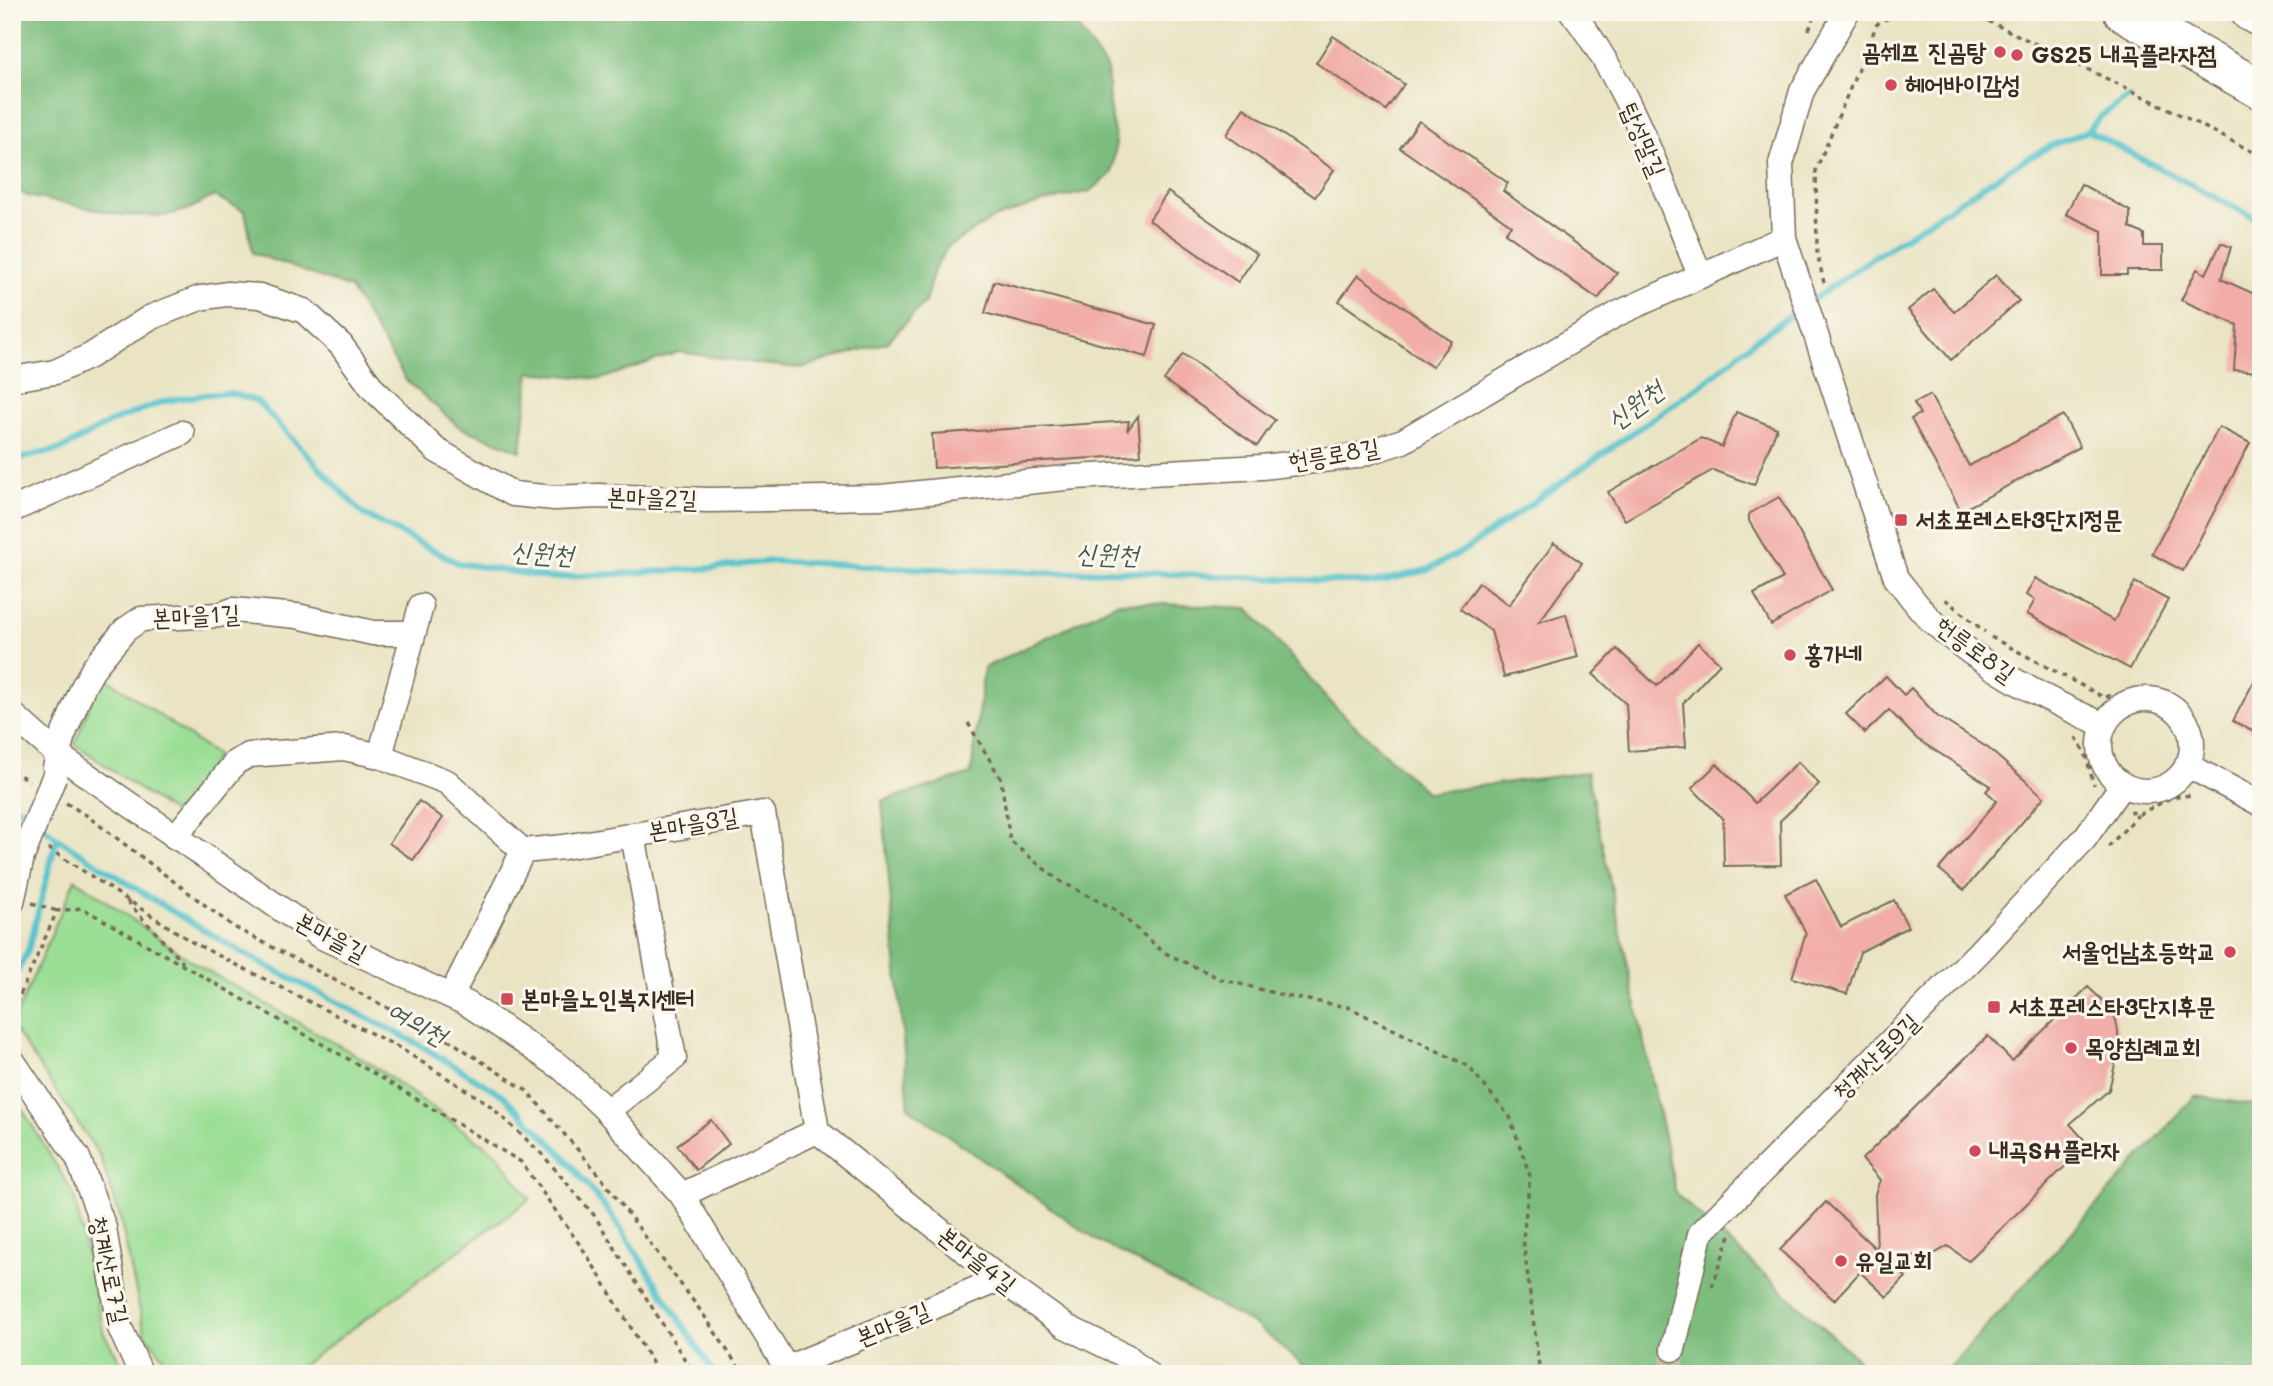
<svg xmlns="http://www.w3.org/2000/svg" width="2273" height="1386" font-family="Mali,'Poor Story',sans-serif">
<rect width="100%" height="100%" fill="#fbf7ec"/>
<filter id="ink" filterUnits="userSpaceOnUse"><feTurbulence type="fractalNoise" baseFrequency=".0143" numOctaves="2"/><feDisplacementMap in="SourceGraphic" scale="14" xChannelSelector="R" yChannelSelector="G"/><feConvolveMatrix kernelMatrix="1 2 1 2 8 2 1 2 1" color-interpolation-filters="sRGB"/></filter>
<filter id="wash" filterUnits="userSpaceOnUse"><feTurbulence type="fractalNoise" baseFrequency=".00686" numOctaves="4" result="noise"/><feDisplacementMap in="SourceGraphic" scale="28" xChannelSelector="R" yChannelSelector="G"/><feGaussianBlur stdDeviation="1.57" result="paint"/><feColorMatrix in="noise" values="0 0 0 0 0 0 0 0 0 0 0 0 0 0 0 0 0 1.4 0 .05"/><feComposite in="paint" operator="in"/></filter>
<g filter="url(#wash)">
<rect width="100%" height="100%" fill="#eae4c4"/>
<!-- green -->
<g fill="#9bde95" stroke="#6b845a" stroke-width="2">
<path d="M101,674L217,756L179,817L75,744Z"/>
<path d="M75,879L194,963L368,1062L497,1154L530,1199L290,1374H177L145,1334L120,1217L100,1156L12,1026Z"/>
<path d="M12,1092L74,1195L104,1334L128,1374H12Z"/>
</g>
<!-- forest -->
<g fill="#7cbd7e" stroke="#5c744e" stroke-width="2">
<path d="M12,12H1067L1107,69L1109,105L1116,144L1112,173L1091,191L1042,202L990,220L947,248L934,270L925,302L887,342L801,368L761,364L679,352L601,379L530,372L521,451L459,427L406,380L350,288L253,253L245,211L214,196L187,210L163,216L123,215L27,196L12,185Z"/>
<path d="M1119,602L1248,608L1332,704L1427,793L1587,772L1676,1194L1874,1374H1313L1257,1326L1096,1240L909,1108L882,801L971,774L984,668Z"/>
<path d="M2195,1096L2261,1106V1374H1944Z"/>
</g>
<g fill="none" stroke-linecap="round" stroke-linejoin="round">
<!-- stream -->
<g stroke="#54c2cc" stroke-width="6">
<path d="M2088,131L2261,221"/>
<path d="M1811,301L1874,257L2014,166L2052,145L2088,131L2101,116L2129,97"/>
<path d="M12,460L62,449L113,421L165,401L203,395L231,393L257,401L363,514L458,563L550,578L712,568L772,561L905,568L1059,573L1107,571L1374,583L1427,570L1465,550L1708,380L1754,341L1802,307"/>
<path d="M12,803L32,819"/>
<path d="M41,825L57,838L165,907L255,960L418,1044L504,1096L562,1154L613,1217L715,1374"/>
<path d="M12,981L28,951L57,838"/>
</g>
</g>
<g id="blocks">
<!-- building -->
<g fill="#f2ada8">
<path d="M1333,36L1404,84L1386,110L1316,63Z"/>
<path d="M1244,108L1334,170L1315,197L1226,135Z"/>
<path d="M1419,121L1508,183L1503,191L1617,273L1598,299L1505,233L1511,225L1400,148Z"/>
<path d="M2081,184L2130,211V228L2144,234V246H2163V270H2127V275H2102V231L2066,214Z"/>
<path d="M1168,192L1257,254L1238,282L1149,220Z"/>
<path d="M2221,243L2231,247L2221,279L2261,297V372L2234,370L2237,325L2181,300L2197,269L2206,274Z"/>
<path d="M1358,275L1451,341L1432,367L1339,301Z"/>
<path d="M1996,275L2019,301L1951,360L1908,310L1933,289L1954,312Z"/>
<path d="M994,281L1156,325L1147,357L985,313Z"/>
<path d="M1183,354L1275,420L1257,446L1164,380Z"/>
<path d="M1930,395L1969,466L2063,415L2080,447L1961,511L1911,419L1920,414L1914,403Z"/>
<path d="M1736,412L1777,428L1754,485L1713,470L1625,520L1608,492L1701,438L1722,447Z"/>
<path d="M1138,416L1141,455L934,468L932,434L1129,421L1127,431Z"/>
<path d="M2219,427L2250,443L2183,571L2152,554Z"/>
<path d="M1779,497L1832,590L1771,625L1754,594L1783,578L1749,521V514Z"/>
<path d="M1554,543L1582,563L1539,622L1566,614L1578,657L1504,677L1491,631L1460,609L1479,583L1509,605Z"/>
<path d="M2035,578L2114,621L2135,582L2168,600L2130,669L2027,614L2035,600L2026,595Z"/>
<path d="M1698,643L1720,663L1683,703L1686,747L1629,751L1626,704L1593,674L1617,649L1657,686Z"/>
<path d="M2261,668V736L2233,721Z"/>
<path d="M1886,676L1904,695L1911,688L1937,716L1988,748L2044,797L1964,890L1939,869L1997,801L1986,791L1991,786L1917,739L1889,710L1865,733L1846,714Z"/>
<path d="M1798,762L1819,784L1780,821L1781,865L1724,866L1723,819L1692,788L1717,764L1755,803Z"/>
<path d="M419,801L443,818L413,860L389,843Z"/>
<path d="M1816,879L1841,927L1894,900L1908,927L1860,952L1847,994L1792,978L1806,933L1785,894Z"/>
<path d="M2088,987L2114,1011L2118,1031V1052L2109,1090L2070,1124L2088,1144L1968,1261L1948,1246L1934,1254L1886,1258L1906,1277L1887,1297L1860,1272L1834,1300L1780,1250L1826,1202L1877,1250L1875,1194L1880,1180L1862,1159L1988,1036L2012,1061Z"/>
<path d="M711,1120L729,1144L696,1170L677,1145Z"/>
</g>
</g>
</g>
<g filter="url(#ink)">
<use href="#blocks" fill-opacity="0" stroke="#786b58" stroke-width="2"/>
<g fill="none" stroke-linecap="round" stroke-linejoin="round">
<!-- street-tunnel -->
<path stroke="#c7bfa3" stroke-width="24" stroke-dasharray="24 12" stroke-linecap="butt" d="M1670,1374L1673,1349"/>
<defs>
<g id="street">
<path d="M1572,12C1632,89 1663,186 1700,275"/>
<path d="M1847,12L1802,91L1781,164L1784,238L1896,578C1908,592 1920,611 1934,623C1984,668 2043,698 2104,725"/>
<path d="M12,379L55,372L90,356L149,318L200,298L227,294L260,296L304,311L341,345L373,389L436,450L513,494L555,498L598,496L709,500L881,497L1075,477L1262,467L1356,456L1403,441L1617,314L1784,238"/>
<path d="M12,510L182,433"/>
<circle cx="2146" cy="745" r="46"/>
<path d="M12,714L58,755L320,936L468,1004L562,1068L607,1111L682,1195L790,1374"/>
<path d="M380,756L421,606"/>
<path d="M2187,765L2261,804"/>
<path d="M55,768L62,738L83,687L95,666L125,630L141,619L219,615L233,610L297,616L373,633H413"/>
<path d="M175,837L236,762L249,755L344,748L380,756L447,782L523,851"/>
<path d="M12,902L22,857"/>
<path d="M451,996L523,851L564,847L763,813L817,1131L682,1195"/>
<path d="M12,1060L78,1158L104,1228L120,1328L141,1374"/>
<path d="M607,1111L674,1058L633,835"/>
<path d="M817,1131L1000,1279L1065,1326L1128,1357L1147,1374"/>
<path d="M1673,1349L1700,1234L1979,952L2085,838L2122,785"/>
<path d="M787,1368L1000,1279"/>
</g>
<g id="primary">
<path d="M2123,12L2261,90"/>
<path d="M2250,12L2261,18"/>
</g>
</defs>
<!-- street casing -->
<use href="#street" stroke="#786b58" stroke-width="27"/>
<!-- primary casing -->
<use href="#primary" stroke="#786b58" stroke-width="41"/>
<!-- path -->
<g stroke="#786b58" stroke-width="3.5" stroke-dasharray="5 5" stroke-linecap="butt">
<path d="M1970,12L2167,108L2261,156"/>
<path d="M1809,30L1815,12"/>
<path d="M1824,283L1817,252L1816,170L1877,24L1900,12"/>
<path d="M1945,599L1985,632"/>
<path d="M1991,637L2103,697L2137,691L2164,693L2175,699L2194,723L2200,745"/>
<path d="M968,723L1001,779L1010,841L1058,880L1114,909L1163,952L1221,979L1286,996L1348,1007L1468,1066L1510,1117L1530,1176L1523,1238L1539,1366L1544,1374"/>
<path d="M2076,737L2086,756L2094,785"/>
<path d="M12,770L29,781"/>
<path d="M66,803L86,815L234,927L452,1042L527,1091L597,1172L703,1314L743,1374"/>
<path d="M2130,811L2138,815L2172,797L2194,795"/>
<path d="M2108,847L2138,815"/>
<path d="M48,848L192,942L398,1047L487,1103L542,1154L594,1215L694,1374"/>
<path d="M127,901L183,963"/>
<path d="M32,903L57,911"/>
<path d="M12,1013L57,911L82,908L380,1077L521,1162L587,1255L659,1374"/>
<path d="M1712,1287L1730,1235"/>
</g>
<!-- street -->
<use href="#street" stroke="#fff" stroke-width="24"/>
<!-- primary -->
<use href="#primary" stroke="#fff" stroke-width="38"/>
<defs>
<path id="street-bridge" d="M22,857L54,777"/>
</defs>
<!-- street-bridge casing -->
<use href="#street-bridge" stroke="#786b58" stroke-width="27" stroke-linecap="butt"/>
<!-- street-bridge -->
<use href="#street-bridge" stroke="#fff" stroke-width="24"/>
</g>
</g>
<!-- markers -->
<g fill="#d1495b" stroke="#fbf7ec" stroke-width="2.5">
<circle cx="2000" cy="52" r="7"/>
<circle cx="2017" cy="55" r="7"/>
<circle cx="1891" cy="85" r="7"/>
<rect x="1894" y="513" width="14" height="14" rx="3.5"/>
<circle cx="1790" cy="655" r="7"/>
<circle cx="2230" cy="952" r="7"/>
<rect x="500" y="992" width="14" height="14" rx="3.5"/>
<rect x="1987" y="1000" width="14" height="14" rx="3.5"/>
<circle cx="2071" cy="1048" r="7"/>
<circle cx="1975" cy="1151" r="7"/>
<circle cx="1841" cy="1261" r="7"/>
</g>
<g text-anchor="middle" stroke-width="6" stroke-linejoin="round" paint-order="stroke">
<!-- poi labels -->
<g font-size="24" font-weight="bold" fill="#3b2a1e" stroke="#fbf7ec" text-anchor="start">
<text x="1986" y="60" text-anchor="end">곰쉐프 진곰탕</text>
<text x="2031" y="63">GS25 내곡플라자점</text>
<text x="1905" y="93">헤어바이감성</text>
<text x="1915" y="528">서초포레스타3단지정문</text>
<text x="1804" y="663">홍가네</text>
<text x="2216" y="960" text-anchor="end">서울언남초등학교</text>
<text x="521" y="1007">본마을노인복지센터</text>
<text x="2008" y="1015">서초포레스타3단지후문</text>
<text x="2085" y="1056">목양침례교회</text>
<text x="1989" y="1159">내곡SH플라자</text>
<text x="1855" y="1269">유일교회</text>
</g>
<!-- street labels -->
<g font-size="24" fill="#3b2a1e" stroke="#fbf7ec">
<text transform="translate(1643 140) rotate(67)" y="8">탑성말길</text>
<text transform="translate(1334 455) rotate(-10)" y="8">헌릉로8길</text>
<text transform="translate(652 498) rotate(2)" y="8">본마을2길</text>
<text transform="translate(196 616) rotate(-3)" y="8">본마을1길</text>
<text transform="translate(1975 650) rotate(36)" y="8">헌릉로8길</text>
<text transform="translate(693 824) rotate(-10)" y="8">본마을3길</text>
<text transform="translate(331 937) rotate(28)" y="8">본마을길</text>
<text transform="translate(1876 1057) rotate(-45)" y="8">청계산로9길</text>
<text transform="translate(977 1260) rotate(38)" y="8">본마을4길</text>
<text transform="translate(109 1270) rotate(78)" y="8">청계산로7길</text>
<text transform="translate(893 1324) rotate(-23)" y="8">본마을길</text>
</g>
<!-- water labels -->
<g font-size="26" font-style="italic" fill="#425852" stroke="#fbf7ec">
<text transform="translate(1635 405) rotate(-36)" y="9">신원천</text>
<text transform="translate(542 553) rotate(4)" y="9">신원천</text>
<text transform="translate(1107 554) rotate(2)" y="9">신원천</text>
<text transform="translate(417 1023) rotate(29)" y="9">여의천</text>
</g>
</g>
<!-- margin -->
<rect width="2273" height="1386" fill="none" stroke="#fbf7ec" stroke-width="42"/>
</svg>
